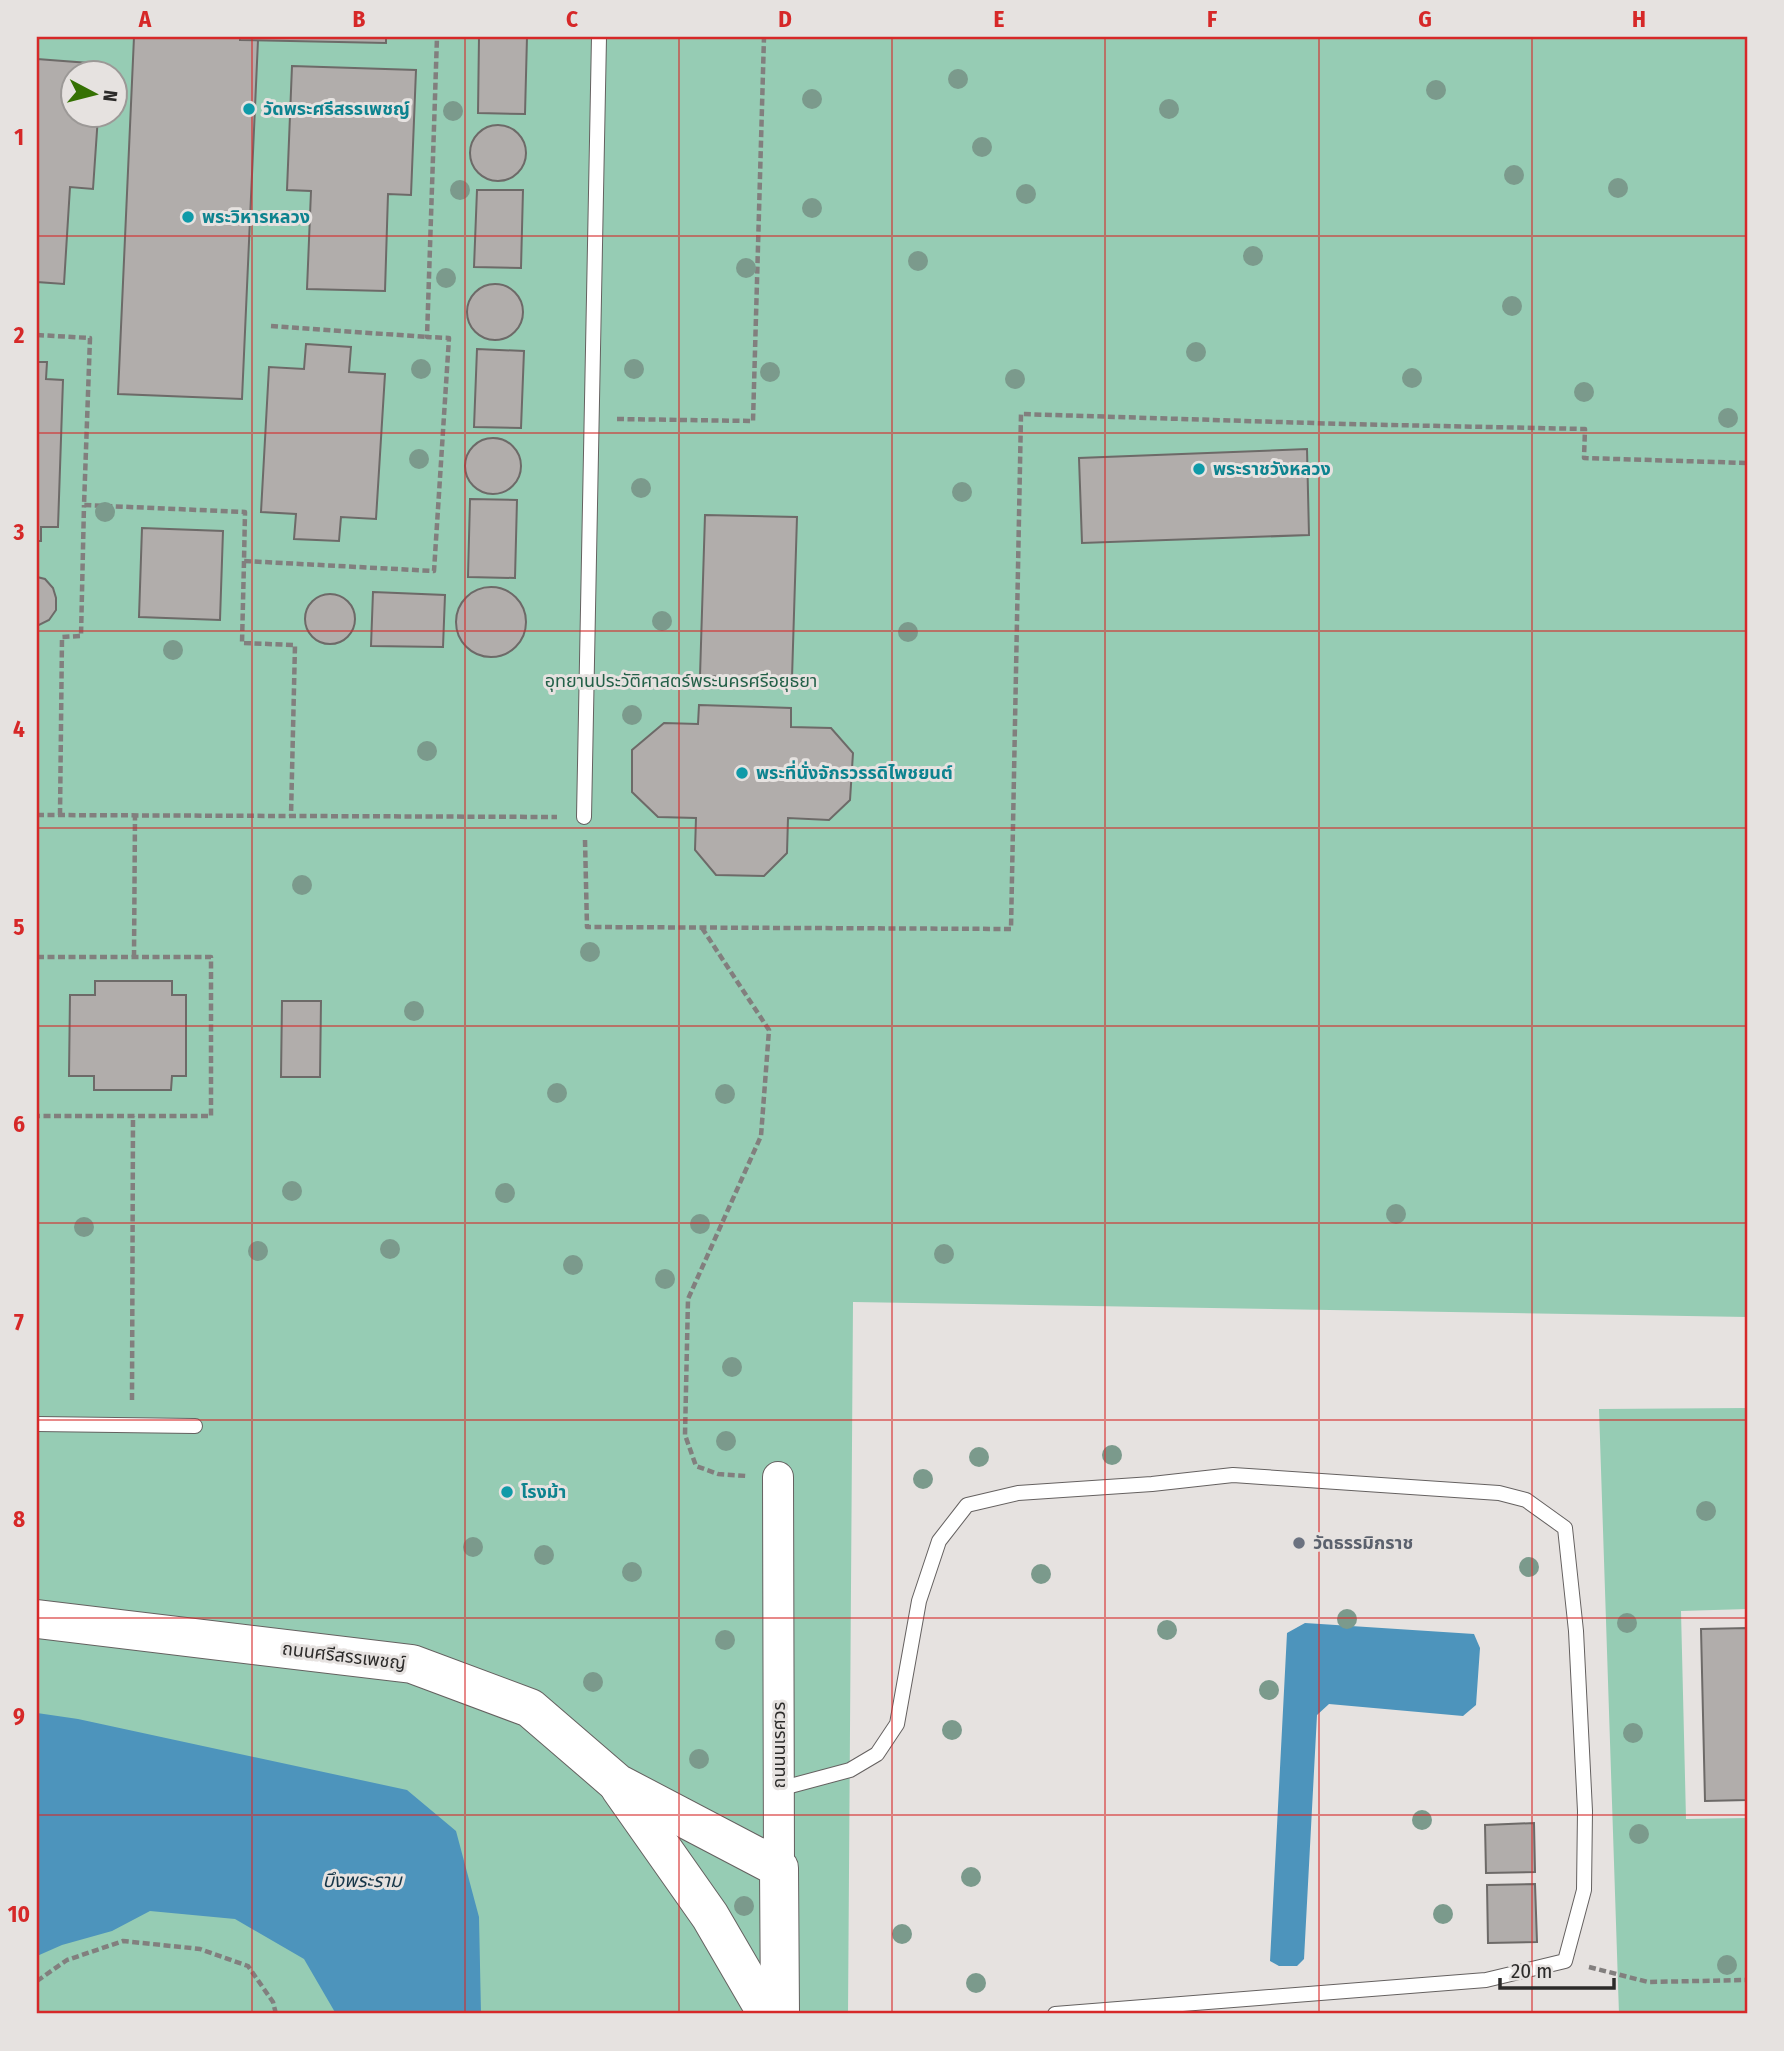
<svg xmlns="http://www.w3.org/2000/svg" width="1784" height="2051" font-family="'Fira Sans Condensed','Noto Sans Thai',sans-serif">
<rect width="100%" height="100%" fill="#e6e2e0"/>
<!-- green -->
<g fill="#96ccb4" fill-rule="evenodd">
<path d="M37,37H1747V1317L853,1302L848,2014H37ZM74,74H116V116H74Z"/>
<path d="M1747,1408V1609L1681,1611L1686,1819L1747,1818V2014H1619L1599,1409Z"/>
</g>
<!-- water -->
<g fill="#4d94bc">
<path d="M1305,1623L1474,1634L1480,1648L1476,1705L1463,1716L1329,1704L1317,1715L1304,1959L1297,1966H1279L1270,1961L1287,1633Z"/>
<path d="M37,1713L78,1719L407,1790L456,1831L479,1917L481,2014H336L304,1959L235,1919L150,1911L112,1931L62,1945L37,1956Z"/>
</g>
<!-- building -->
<g fill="#b1adab" stroke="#6d6a68" stroke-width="2">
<path d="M134,37H240V40H258L242,399L118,394Z"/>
<path d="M240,37H386V43L240,40Z"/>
<path d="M479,37H527L525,114L478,113Z"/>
<path d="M37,59L102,64L101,74H74V116H98L93,189L70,187L64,284L37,282Z"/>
<path d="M292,66L416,70L411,195L388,194L385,291L307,289L311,191L287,190Z"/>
<circle cx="498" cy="153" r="28"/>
<path d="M477,190H523L521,268L474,267Z"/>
<circle cx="495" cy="312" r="28"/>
<path d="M306,344L351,347L349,372L385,374L376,519L341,517L339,541L294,539L296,514L261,512L269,367L304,369Z"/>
<path d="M477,349L524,351L521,428L474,427Z"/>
<path d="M37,362H47L46,379L63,380L58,527H41V541H37Z"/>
<circle cx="493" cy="466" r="28"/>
<path d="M1307,449L1309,535L1082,543L1079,458Z"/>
<path d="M470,499L517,500L515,578L468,577Z"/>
<path d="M705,515L797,517L792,678L700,676Z"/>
<path d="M142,528L223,531L220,620L139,617Z"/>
<path d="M37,577L45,579L53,588L56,598V610L49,620L37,626Z"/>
<circle cx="491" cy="622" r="35"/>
<path d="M373,592L445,595L443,647L371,646Z"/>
<circle cx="330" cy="619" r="25"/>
<path d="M699,705L791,708V727L831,728L853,753L850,800L829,820L788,818L787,853L764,876L716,875L695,850L696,818L658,817L632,792V750L664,723L698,724Z"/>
<path d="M95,981H172V995H186V1076H172L171,1090H94V1076H69L70,995H95Z"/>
<path d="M282,1001H321L320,1077H281Z"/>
<path d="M1747,1628V1800L1705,1801L1701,1629Z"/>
<path d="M1534,1823L1535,1872L1486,1873L1485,1825Z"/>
<path d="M1535,1884L1537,1942L1488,1943L1487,1885Z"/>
</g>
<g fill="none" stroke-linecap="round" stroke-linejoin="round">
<defs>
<g id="lane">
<path d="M584,817L599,37"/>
<path d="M37,1424L195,1426"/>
<path d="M779,1789L850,1770L877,1754L897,1724L919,1601L939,1541L967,1505L1018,1493L1152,1484L1233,1475L1499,1493L1526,1500L1565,1528L1576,1631L1585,1811L1584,1890L1565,1961L1486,1980L1055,2014"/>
</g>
<path id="street" d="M778,1477L779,1868"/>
<g id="secondary">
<path d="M37,1619L412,1664L530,1708L617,1783L779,1868L780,2014"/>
<path d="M620,1788L710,1916L767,2014"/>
</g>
</defs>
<!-- lane casing -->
<use href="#lane" stroke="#656160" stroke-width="16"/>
<!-- street casing -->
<use href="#street" stroke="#656160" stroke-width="32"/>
<!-- secondary casing -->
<use href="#secondary" stroke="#656160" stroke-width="40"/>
<!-- path -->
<g stroke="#827f7e" stroke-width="4.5" stroke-dasharray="7 3.5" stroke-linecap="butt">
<path d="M271,326L427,337"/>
<path d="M37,335L90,338L84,505L245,512L244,561L434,571L449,338L427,337L437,37"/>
<path d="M617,419L753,421L764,37"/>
<path d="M244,561L242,643L295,645L291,816"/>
<path d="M37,815L557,817"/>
<path d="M60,815L62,637L81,636L84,505"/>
<path d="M585,840L587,927L1011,929L1021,414L1344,424L1585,429L1584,458L1747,463"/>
<path d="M702,928L769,1030L761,1136L688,1299L685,1435L696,1466L718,1474L747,1476"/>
<path d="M37,957H211V1116H37"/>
<path d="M134,957L135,815"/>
<path d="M132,1400L133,1116"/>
<path d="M1589,1967L1648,1982L1747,1980"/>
<path d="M37,1981L67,1960L123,1941L200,1949L248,1966L273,2002L276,2014"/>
</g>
<!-- lane -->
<use href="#lane" stroke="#fff" stroke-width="14"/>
<!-- street -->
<use href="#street" stroke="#fff" stroke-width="30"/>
<!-- secondary -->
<use href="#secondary" stroke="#fff" stroke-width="38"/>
</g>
<!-- trees -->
<g fill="#7b9a8c">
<circle cx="958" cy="79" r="10"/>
<circle cx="1436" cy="90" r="10"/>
<circle cx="812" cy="99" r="10"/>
<circle cx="1169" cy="109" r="10"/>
<circle cx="453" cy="111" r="10"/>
<circle cx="982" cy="147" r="10"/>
<circle cx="1514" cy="175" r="10"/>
<circle cx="1618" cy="188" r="10"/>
<circle cx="460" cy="190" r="10"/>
<circle cx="1026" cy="194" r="10"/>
<circle cx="812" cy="208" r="10"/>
<circle cx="1253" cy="256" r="10"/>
<circle cx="918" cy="261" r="10"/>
<circle cx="746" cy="268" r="10"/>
<circle cx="446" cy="278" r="10"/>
<circle cx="1512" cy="306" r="10"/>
<circle cx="1196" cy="352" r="10"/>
<circle cx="421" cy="369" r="10"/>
<circle cx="634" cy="369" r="10"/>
<circle cx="770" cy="372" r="10"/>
<circle cx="1412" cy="378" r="10"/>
<circle cx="1015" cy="379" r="10"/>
<circle cx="1584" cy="392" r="10"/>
<circle cx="1728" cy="418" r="10"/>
<circle cx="419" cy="459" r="10"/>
<circle cx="641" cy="488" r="10"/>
<circle cx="962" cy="492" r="10"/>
<circle cx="105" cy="512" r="10"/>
<circle cx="662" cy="621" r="10"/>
<circle cx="908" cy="632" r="10"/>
<circle cx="173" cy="650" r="10"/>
<circle cx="632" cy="715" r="10"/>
<circle cx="427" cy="751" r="10"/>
<circle cx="302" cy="885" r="10"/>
<circle cx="590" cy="952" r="10"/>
<circle cx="414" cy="1011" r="10"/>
<circle cx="557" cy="1093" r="10"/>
<circle cx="725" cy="1094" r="10"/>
<circle cx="292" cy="1191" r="10"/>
<circle cx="505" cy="1193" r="10"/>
<circle cx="1396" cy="1214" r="10"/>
<circle cx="700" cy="1224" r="10"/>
<circle cx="84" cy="1227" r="10"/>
<circle cx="390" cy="1249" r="10"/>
<circle cx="258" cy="1251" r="10"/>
<circle cx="944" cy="1254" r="10"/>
<circle cx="573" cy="1265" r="10"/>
<circle cx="665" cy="1279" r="10"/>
<circle cx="732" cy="1367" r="10"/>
<circle cx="726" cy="1441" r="10"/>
<circle cx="1112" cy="1455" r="10"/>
<circle cx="979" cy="1457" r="10"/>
<circle cx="923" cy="1479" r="10"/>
<circle cx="1706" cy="1511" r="10"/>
<circle cx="473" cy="1547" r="10"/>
<circle cx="544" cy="1555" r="10"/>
<circle cx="1529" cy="1567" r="10"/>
<circle cx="632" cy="1572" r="10"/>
<circle cx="1041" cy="1574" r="10"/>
<circle cx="1347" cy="1619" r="10"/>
<circle cx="1627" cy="1623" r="10"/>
<circle cx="1167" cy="1630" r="10"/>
<circle cx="725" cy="1640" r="10"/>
<circle cx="593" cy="1682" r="10"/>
<circle cx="1269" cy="1690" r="10"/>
<circle cx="952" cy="1730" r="10"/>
<circle cx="1633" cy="1733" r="10"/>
<circle cx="699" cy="1759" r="10"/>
<circle cx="1422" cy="1820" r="10"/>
<circle cx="1639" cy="1834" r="10"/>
<circle cx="971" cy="1877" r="10"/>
<circle cx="744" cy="1906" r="10"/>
<circle cx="1443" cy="1914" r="10"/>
<circle cx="902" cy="1934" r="10"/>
<circle cx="1727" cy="1965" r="10"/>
<circle cx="976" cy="1983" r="10"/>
</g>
<!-- grid -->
<path fill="none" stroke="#d62828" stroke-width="2" stroke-opacity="0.55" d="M252,37V2014M465,37V2014M679,37V2014M892,37V2014M1105,37V2014M1319,37V2014M1532,37V2014M37,236H1747M37,433H1747M37,631H1747M37,828H1747M37,1026H1747M37,1223H1747M37,1420H1747M37,1618H1747M37,1815H1747"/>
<!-- markers -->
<g fill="#0f9aa8" stroke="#e6e2e0" stroke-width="2.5">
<circle cx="249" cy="109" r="7"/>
<circle cx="188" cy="217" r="7"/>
<circle cx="1199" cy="469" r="7"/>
<circle cx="742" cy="773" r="7"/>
<circle cx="507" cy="1492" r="7"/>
</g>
<circle fill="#6b7280" stroke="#e6e2e0" stroke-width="2.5" cx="1299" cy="1543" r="7"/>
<g text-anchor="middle" stroke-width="6" stroke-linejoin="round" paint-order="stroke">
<!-- culture labels -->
<g font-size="18" font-weight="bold" fill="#0d838f" stroke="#e6e2e0" text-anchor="start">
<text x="263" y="115">วัดพระศรีสรรเพชญ์</text>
<text x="202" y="223">พระวิหารหลวง</text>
<text x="1213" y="475">พระราชวังหลวง</text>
<text x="756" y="779">พระที่นั่งจักรวรรดิไพชยนต์</text>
<text x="521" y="1498">โรงม้า</text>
</g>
<!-- park labels -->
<g font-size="18" fill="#236048" stroke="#e6e2e0">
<text x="681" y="687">อุทยานประวัติศาสตร์พระนครศรีอยุธยา</text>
</g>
<!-- worship labels -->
<g font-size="18" font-weight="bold" fill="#5b616d" stroke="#e6e2e0" text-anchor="start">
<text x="1313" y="1549">วัดธรรมิกราช</text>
</g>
<!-- street labels -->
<g font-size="18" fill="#2c2b2a" stroke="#e6e2e0">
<text transform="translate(344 1656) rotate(7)" y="6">ถนนศรีสรรเพชญ์</text>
<text transform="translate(779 1745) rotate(-90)" y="6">ถนนนเรศวร</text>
</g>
<!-- water labels -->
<g font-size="19" font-style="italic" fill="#163648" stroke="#e6e2e0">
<text x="362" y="1887">บึงพระราม</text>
</g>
</g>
<!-- border -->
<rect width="1784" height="2051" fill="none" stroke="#e6e2e0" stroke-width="77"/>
<!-- north arrow -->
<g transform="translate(94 94) rotate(97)"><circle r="33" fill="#e6e2e0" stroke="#9c9997" stroke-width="2"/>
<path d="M0-5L12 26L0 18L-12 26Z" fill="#357103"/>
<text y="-10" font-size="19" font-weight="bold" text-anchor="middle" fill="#2c2b2a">N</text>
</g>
<!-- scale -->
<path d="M1500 1978v10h114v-10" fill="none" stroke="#2c2b2a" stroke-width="3.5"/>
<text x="1511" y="1978" font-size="21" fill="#2c2b2a" stroke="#e6e2e0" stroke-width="5" paint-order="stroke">20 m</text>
<rect x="38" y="38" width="1708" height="1974" fill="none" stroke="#d62828" stroke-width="2.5"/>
<g font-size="23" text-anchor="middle" font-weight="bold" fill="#d62828">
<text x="145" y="27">A</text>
<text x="359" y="27">B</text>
<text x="572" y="27">C</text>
<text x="785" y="27">D</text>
<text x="999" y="27">E</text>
<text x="1212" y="27">F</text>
<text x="1425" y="27">G</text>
<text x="1639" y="27">H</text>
<text x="19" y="145">1</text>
<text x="19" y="343">2</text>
<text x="19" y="540">3</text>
<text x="19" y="737">4</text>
<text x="19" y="935">5</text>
<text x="19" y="1132">6</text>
<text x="19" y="1330">7</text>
<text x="19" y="1527">8</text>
<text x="19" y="1724">9</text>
<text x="19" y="1922">10</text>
</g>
</svg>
